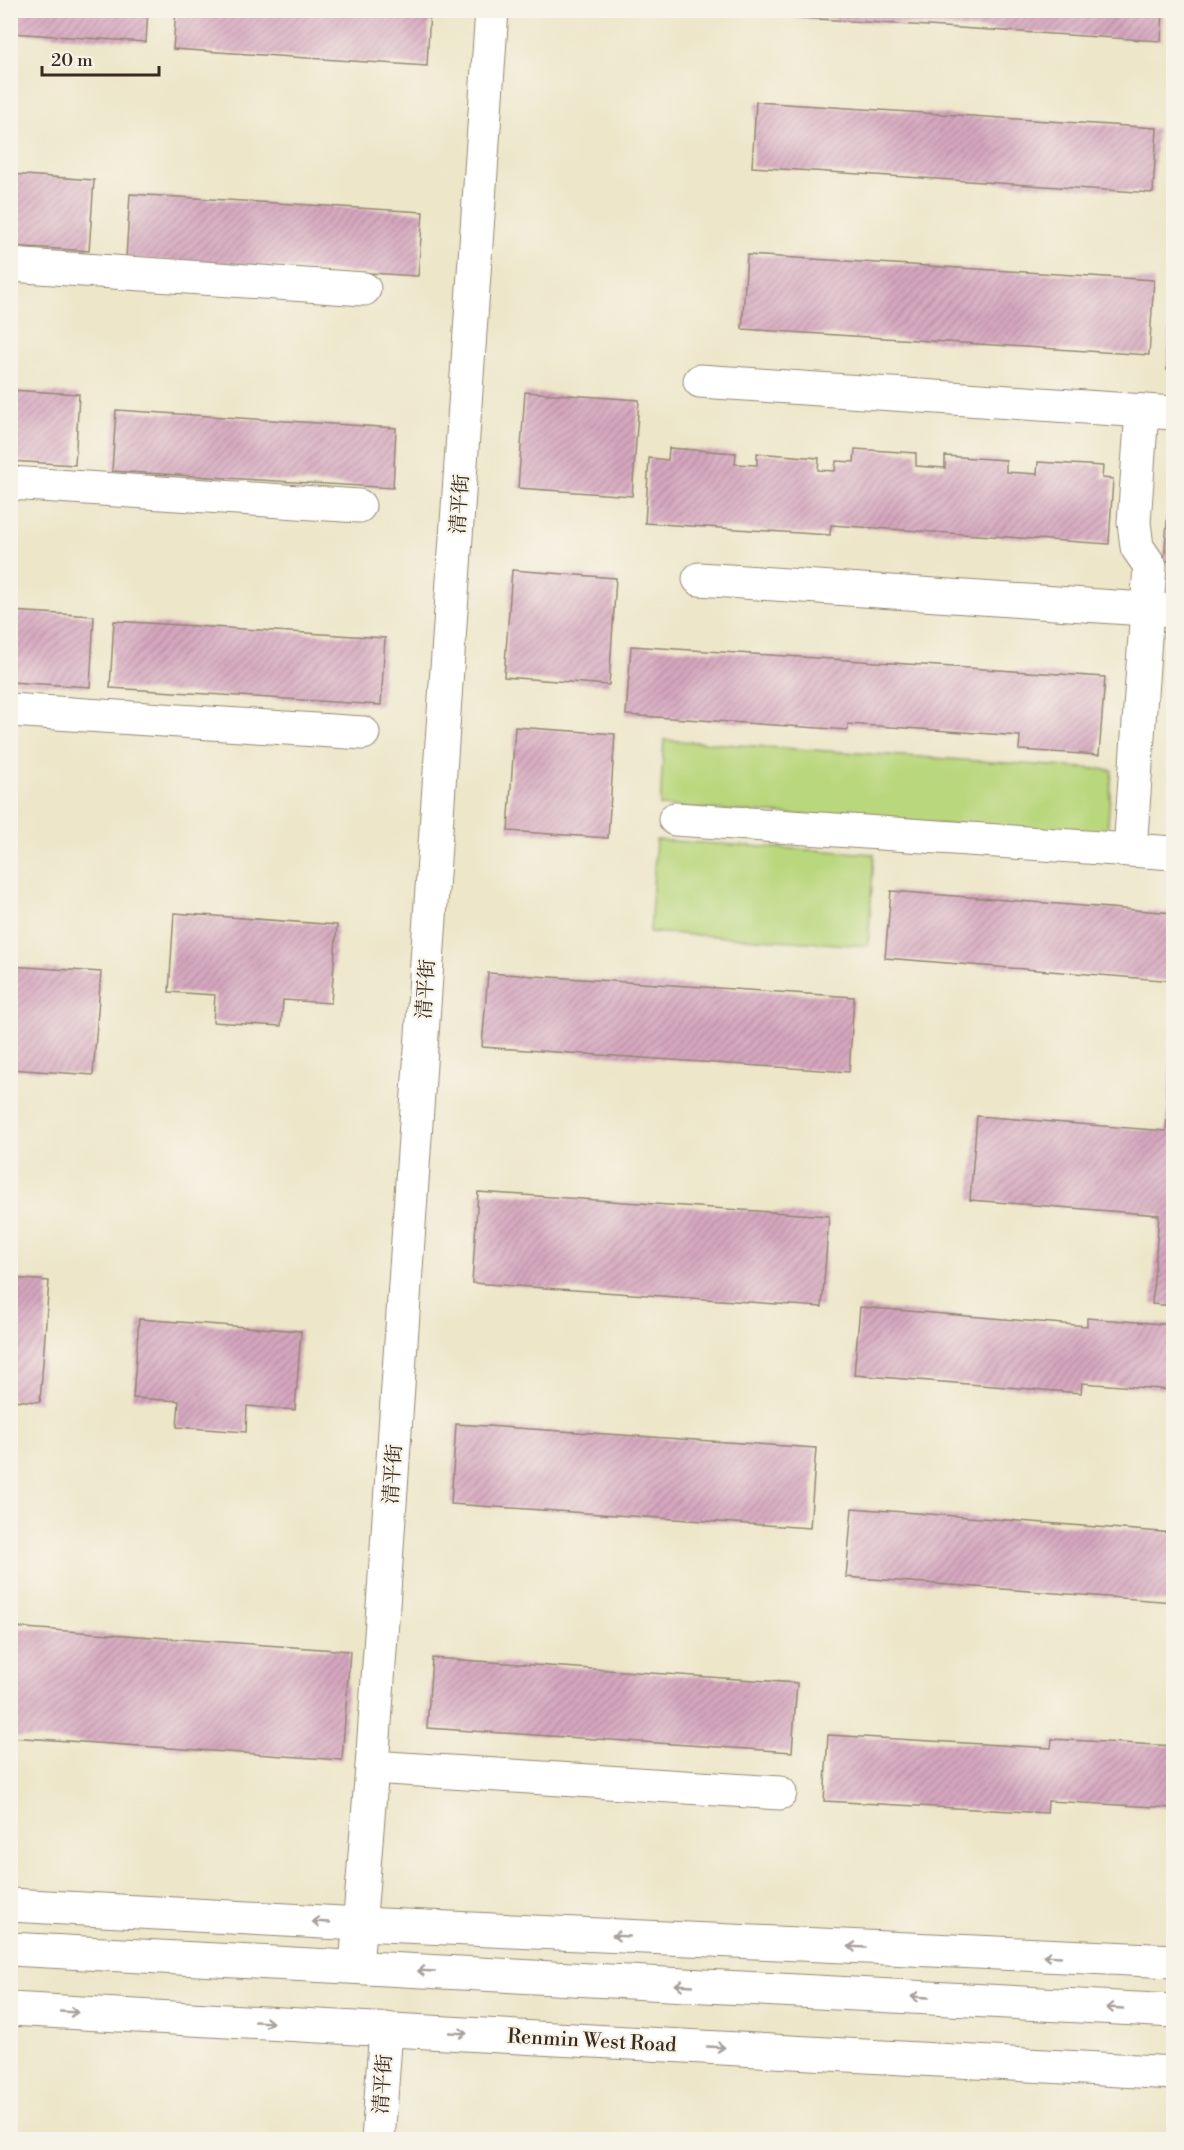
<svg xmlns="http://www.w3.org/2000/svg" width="1184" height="2150" font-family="'Libre Bodoni','Noto Serif SC',serif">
<defs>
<pattern id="building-hatch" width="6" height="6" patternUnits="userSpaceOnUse" patternTransform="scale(1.5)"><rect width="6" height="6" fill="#d6a7bf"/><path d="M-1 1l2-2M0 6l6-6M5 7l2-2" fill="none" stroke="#af889b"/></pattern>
</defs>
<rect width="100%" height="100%" fill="#f7f3e8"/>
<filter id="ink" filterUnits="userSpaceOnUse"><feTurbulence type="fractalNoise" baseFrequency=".0167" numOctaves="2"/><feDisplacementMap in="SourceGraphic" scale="12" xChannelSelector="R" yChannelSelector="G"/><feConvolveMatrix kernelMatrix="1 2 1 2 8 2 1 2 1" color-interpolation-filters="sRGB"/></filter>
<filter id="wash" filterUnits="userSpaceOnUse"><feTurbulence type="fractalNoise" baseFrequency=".008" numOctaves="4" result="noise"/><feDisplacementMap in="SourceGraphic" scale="24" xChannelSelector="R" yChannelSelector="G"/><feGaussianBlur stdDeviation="1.35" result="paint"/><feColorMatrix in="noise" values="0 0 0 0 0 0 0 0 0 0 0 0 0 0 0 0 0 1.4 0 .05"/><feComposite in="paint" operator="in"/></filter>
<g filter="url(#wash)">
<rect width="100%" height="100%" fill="#ede6c9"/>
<!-- green -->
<g fill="#b9d77d" stroke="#7a804e" stroke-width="1.5">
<path d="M664,740L1112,770L1107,835L660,806Z"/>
<path d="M656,840L874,854L868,946L650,932Z"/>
</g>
<g id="blocks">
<!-- building -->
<g fill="url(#building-hatch)">
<path d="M10,10H148L146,42L10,33Z"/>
<path d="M176,10H430L427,66L173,49Z"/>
<path d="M757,10H1163L1161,41L757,15Z"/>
<path d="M756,102L1157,128L1153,193L752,167Z"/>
<path d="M10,174L94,180L89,251L10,246Z"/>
<path d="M130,194L423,212L418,276L126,258Z"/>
<path d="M747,255L1154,280L1149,355L742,329Z"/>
<path d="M1172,303H1174V371L1167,370Z"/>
<path d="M10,390L79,394L75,465L10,461Z"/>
<path d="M525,392L639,400L632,496L518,488Z"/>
<path d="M116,410L396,428L393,488L112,471Z"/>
<path d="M669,448L736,453L735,464L757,465V453L819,458L818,470L835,471L836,461L854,462L855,449L916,453V466L945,468V456L1006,460V472L1037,474L1038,462L1103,466L1102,478L1113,479L1109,544L831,525L830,535L645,523L649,458L668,460Z"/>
<path d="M1169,496L1174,497V561H1164Z"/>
<path d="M512,570L616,578L609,685L504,677Z"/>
<path d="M10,611L94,616L90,687L10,682Z"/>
<path d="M114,621L385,638L381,705L110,688Z"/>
<path d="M631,646L1105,677L1099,755L1019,750L1020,736L848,724V730L626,715Z"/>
<path d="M515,727L615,734L608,838L508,831Z"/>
<path d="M891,891L1174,913V981L885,958Z"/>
<path d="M174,913L337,925L331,1003L283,1000L281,1026L213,1022L215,995L169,992Z"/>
<path d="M10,966L101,972L93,1075L10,1069Z"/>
<path d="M488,973L854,997L849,1072L482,1047Z"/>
<path d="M1171,1061H1174V1306L1152,1304L1159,1215L970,1200L977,1116L1166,1131Z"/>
<path d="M478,1192L829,1216L822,1307L472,1283Z"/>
<path d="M10,1278L49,1281L40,1402L10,1400Z"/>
<path d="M860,1307L1087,1326V1318L1174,1325V1390L1082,1383L1081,1393L854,1375Z"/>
<path d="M139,1319L301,1331L295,1410L247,1406L246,1432L177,1427L179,1401L133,1398Z"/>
<path d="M456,1424L816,1448L810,1528L451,1504Z"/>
<path d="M852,1508L1174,1533V1602L846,1577Z"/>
<path d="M10,1627L350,1651L342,1760L10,1737Z"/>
<path d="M432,1658L797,1683L792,1752L427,1728Z"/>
<path d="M828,1735L1051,1748L1052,1739L1174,1746V1808L1048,1801L1047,1813L824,1801Z"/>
</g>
</g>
</g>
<g filter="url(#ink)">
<use href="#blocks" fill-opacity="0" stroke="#948874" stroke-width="1.5"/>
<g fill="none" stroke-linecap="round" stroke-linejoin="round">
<defs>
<g id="minor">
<path d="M10,265L364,289"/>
<path d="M700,381L1174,413"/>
<path d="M10,483L359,506"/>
<path d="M699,579L1174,611"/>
<path d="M10,710L363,733"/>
<path d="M675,819L1174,853"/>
<path d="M1130,850L1150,566L1137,547L1134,522L1142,411"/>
<path d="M372,1767L780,1793"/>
<path d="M10,1905L360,1924L1174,1961"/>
<path d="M356,1967L372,1767L492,10"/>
<path d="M378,2140L386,2029"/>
</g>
<g id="major">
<path d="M10,1949L1174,2011"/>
<path d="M10,2009L1174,2073"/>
</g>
</defs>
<!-- minor casing -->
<use href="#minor" stroke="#948874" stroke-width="35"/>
<!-- major casing -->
<use href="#major" stroke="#948874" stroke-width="35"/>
<!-- minor -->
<use href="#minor" stroke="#fff" stroke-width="33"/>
<!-- major -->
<use href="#major" stroke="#fff" stroke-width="33"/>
</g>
<!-- one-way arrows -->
<defs><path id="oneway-shaft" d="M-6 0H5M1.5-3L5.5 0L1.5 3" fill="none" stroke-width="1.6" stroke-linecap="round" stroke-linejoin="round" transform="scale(1.5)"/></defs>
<g stroke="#a79f9a">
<use href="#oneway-shaft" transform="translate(321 1922) rotate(-177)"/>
<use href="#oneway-shaft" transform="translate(621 1936) rotate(-177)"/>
<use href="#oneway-shaft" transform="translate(857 1947) rotate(-177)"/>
<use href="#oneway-shaft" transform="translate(1052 1956) rotate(-177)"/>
<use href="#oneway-shaft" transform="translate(426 1971) rotate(-177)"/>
<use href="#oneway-shaft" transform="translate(684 1985) rotate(-177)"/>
<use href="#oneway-shaft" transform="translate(920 1997) rotate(-177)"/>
<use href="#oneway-shaft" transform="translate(1115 2008) rotate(-177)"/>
<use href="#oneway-shaft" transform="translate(69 2012) rotate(3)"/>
<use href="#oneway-shaft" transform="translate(264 2022) rotate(3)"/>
<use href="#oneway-shaft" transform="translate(458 2033) rotate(3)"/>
<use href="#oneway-shaft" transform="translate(716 2047) rotate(3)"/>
</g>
</g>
<g text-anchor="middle" stroke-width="4.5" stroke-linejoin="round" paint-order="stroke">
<!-- street labels -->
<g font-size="20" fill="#3b2a1e" stroke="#f7f3e8">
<text transform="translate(459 504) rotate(-86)" y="7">清平街</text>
<text transform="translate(425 989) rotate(-86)" y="7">清平街</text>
<text transform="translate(392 1474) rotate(-86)" y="7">清平街</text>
<text transform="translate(592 2040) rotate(3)" y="7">Renmin West Road</text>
<text transform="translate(382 2084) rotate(-86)" y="7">清平街</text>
</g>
</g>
<!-- margin -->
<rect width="1184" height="2150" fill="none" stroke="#f7f3e8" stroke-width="36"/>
<!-- scale -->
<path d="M42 66v9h117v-9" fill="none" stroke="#3b2a1e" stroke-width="3"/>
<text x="51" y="66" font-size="18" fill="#3b2a1e" stroke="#f7f3e8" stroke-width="4.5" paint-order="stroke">20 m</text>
</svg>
